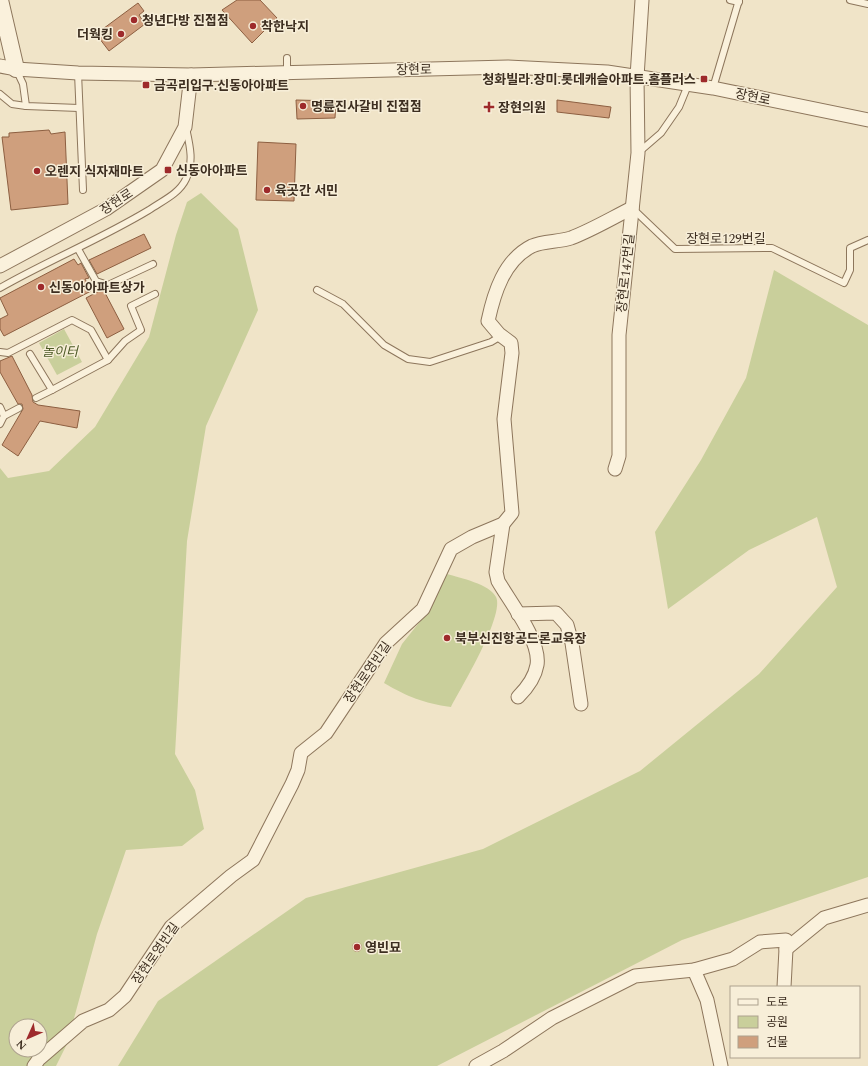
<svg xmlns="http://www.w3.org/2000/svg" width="868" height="1066" font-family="Spectral,'Noto Sans KR',serif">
<rect width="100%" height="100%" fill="#f0e4c8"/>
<!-- green -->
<g fill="#c9cf9b" fill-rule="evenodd">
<path d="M201,193L238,229L258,310L206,426L187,541L175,754L195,790L204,829L182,846L126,850L97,934L67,1044L56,1066H0V468L8,478L49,471L95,427L149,337L176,235L187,202ZM16,1026H40V1050H16Z"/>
<path d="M774,270L868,325V877L682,940L437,1066H118L158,1001L306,898L483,849L640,771L759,674L837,587L817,517L749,550L668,609L655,532L701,460L746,378Z"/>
<path d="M64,329L82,362L57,375L39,343Z"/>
<path d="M447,574C460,578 490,584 496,597C505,615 461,688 451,707C423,703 408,697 384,683L402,644L426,614Z"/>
</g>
<!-- building -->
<g fill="#cf9f7d" stroke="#8d5f41">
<path d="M237,0H260L277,18L252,43L222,10Z"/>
<path d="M138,3L144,11L139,15L145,24L109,51L96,34Z"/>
<path d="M296,100L336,101L335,118L297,119Z"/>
<path d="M557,100L611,107L609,118L557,112Z"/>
<path d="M49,130L51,134L65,132L68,204L11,210L2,137H9V133Z"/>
<path d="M258,142L296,144L294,201L256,200Z"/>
<path d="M144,234L151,248L97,274L89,260Z"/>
<path d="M74,259L78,265L81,263L89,278L85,279L91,291L4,336L0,329V319L8,315L0,298Z"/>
<path d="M103,289L124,329L107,338L86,298Z"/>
<path d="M12,356L32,395L33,402L38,405L80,411L77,428L40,421L18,456L2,445L23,409L22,404H18L0,372V361Z"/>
<circle cx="357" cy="947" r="4.5"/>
</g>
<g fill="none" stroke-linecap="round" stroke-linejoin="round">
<defs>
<g id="service">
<path d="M730,0L739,2"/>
<path d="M850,0L868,4"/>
<path d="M287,58V72"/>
<path d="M16,69L23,84L26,106L79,108"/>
<path d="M78,73L83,190"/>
<path d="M713,88L739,0"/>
<path d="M0,94L12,104L26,106"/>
<path d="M639,152L661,133L679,107L688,85"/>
<path d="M633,209L675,249L772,248L844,283L850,270V248L868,240"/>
<path d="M78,249L96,281L108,285L153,264"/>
<path d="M0,288C49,260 101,239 149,210C162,201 179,194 186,179C194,162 190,146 186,128"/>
<path d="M317,290L343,304L384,345L408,359L430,362L491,342L501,336"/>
<path d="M0,352L8,353L72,320L91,330L108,360L52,390L30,354"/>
<path d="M108,360L125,341L141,330L131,306L155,294"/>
<path d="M36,398L52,390"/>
<path d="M0,407L4,416"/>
<path d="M0,424L4,416L19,408"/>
</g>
<g id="minor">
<path d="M0,66L16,69L78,73L191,75L508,67L607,72L713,88L868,120"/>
<path d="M0,266L106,209L162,170L185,127L191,75"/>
<path d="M615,469L619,456V335L638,153L637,77L642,0"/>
<path d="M503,524L496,572L498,581C510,602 541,641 537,665C535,677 526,689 518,697"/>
<path d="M518,614L556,613L567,625L572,643L581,704"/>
<path d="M694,970L707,1000L721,1066"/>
<path d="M784,987L786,949"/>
<path d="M34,1066L39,1059L83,1021L109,1010L125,996L171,927L231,876L253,860L292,784L298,770L301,753L326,733L386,643L423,609L451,549L472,537L503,524L512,513L504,419L512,353L511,343L499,334L488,321C494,293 504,260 532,246C543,241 559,242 571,238C592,230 612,218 632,208"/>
<path d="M476,1066L503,1051L552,1018L635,976L694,970L733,959L760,942L786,940V949L824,918L868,905"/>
</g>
<path id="tertiary" d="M0,0L16,69"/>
</defs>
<!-- service casing -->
<use href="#service" stroke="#8d765c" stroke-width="8"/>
<!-- minor casing -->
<use href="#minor" stroke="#8d765c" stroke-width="15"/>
<!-- tertiary casing -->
<use href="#tertiary" stroke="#8d765c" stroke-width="18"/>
<!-- service -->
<use href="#service" stroke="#faf1dc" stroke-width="6"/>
<!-- minor -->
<use href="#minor" stroke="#faf1dc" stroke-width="13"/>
<!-- tertiary -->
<use href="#tertiary" stroke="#faf1dc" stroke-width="16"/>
</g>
<!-- markers -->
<g fill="#9e2a2b" stroke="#f7eed8" stroke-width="1.5">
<circle cx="134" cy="20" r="4"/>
<circle cx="253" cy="26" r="4"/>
<circle cx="121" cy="34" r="4"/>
<rect x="700" y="75" width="8" height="8" rx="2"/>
<rect x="142" y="81" width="8" height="8" rx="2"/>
<circle cx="303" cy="106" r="4"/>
<path d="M487 101h4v4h4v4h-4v4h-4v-4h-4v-4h4z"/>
<rect x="164" y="166" width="8" height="8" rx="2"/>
<circle cx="37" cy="171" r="4"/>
<circle cx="267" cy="190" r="4"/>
<circle cx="41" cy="287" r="4"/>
<circle cx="447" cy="638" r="4"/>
<circle cx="357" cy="947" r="4"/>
</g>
<g text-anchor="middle" stroke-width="3" stroke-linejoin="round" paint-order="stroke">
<!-- poi labels -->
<g font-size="13" font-weight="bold" fill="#3d2e20" stroke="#f7eed8" text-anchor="start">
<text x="142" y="25">청년다방 진접점</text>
<text x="261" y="31">착한낙지</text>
<text x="113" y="39" text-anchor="end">더웍킹</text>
<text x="696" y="84" text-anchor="end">청화빌라.장미.롯데캐슬아파트.홈플러스</text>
<text x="154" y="90">금곡리입구.신동아아파트</text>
<text x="311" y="111">명륜진사갈비 진접점</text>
<text x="498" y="112">장현의원</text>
<text x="176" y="175">신동아아파트</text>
<text x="45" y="176">오렌지 식자재마트</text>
<text x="275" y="195">육곳간 서민</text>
<text x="49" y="292">신동아아파트상가</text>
<text x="455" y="643">북부신진항공드론교육장</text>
<text x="365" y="952">영빈묘</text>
</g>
<!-- street labels -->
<g font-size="13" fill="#3d2e20" stroke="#f7eed8">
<text transform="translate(414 69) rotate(-1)" y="5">장현로</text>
<text transform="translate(753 96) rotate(12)" y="5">장현로</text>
<text transform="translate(116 201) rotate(-33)" y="5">장현로</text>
<text x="726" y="243">장현로129번길</text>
<text transform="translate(625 273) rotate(-84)" y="5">장현로147번길</text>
<text transform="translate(367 672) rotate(-55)" y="5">장현로영빈길</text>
<text transform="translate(155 953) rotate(-55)" y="5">장현로영빈길</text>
</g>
<!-- park labels -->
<g font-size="13" font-style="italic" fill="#4d5a26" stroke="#f7eed8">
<text x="60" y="356">놀이터</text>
</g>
</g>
<!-- legend -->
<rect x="730" y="986" width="130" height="72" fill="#f7eed8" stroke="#ada18e"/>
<rect x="738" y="999" width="20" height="6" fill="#faf1dc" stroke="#ada18e"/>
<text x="766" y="1006" font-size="12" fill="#3d2e20">도로</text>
<rect x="738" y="1016" width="20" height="12" fill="#c9cf9b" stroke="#ada18e"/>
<text x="766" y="1026" font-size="12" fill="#3d2e20">공원</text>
<rect x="738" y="1036" width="20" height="12" fill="#cf9f7d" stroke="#ada18e"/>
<text x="766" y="1046" font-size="12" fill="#3d2e20">건물</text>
<!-- north arrow -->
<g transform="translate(28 1038) rotate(225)"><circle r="19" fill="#f7eed8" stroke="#ada18e"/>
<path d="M0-3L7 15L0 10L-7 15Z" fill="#9e2a2b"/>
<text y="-6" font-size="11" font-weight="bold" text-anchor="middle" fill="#3d2e20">N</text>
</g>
</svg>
